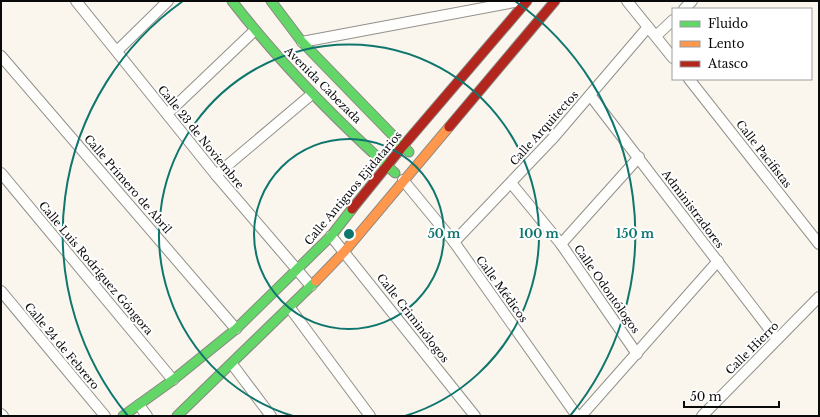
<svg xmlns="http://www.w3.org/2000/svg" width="820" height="417" font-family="'Libre Baskerville',serif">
<rect width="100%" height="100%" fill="#faf6ed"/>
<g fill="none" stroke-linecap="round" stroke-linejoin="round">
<defs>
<g id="street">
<path d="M76,1L216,175L311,286"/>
<path d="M627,1L673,58"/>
<path d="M684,9L692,1"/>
<path d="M656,36L673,20"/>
<path d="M302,42L520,1"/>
<path d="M117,51L168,1"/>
<path d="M1,56L236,329"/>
<path d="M689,79L819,244"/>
<path d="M590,95L777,339"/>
<path d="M167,114L254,31"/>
<path d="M1,173L173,380"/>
<path d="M216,175L312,94"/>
<path d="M403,180L454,242L577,416"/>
<path d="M511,183L561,244L637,354"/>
<path d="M331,236L475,416"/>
<path d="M454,242L554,137L648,27"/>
<path d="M561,244L639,157"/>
<path d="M1,291L105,416"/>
<path d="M290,308L370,416"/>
<path d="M232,364L271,416"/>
<path d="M139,405L147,416"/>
<path d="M1,414L3,416"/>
<path d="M581,416L718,261"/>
<path d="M702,416L819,297"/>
</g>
<g id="fast">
<path d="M232,1C281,64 336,120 395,173"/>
<path d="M271,1L302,42L409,152"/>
<path d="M123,416L173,380L236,329L331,236L352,209"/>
<path d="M177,416L316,281"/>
</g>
<path id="slow" d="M316,281L344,252L449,127"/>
<g id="jam">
<path d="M449,127L555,1"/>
<path d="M352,209L403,146L527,1"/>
</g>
</defs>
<!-- street casing -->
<use href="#street" stroke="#92908c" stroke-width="12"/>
<!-- fast casing -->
<use href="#fast" stroke="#898783" stroke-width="11"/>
<!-- slow casing -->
<use href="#slow" stroke="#898783" stroke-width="11"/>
<!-- jam casing -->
<use href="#jam" stroke="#898783" stroke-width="11"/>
<!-- street -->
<use href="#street" stroke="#fefefc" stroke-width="10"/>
<!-- fast -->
<use href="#fast" stroke="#63d668" stroke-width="9"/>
<!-- slow -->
<use href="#slow" stroke="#ff974d" stroke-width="9"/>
<!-- jam -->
<use href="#jam" stroke="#b3261e" stroke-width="9"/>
</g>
<!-- distance rings -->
<g fill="none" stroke="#0f766e" stroke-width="2">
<circle cx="349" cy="234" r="95"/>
<path d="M293 416A190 190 0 1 1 405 416"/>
<path d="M128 416A286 286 0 0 1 183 1M515 1A286 286 0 0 1 570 416"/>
</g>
<g text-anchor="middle" stroke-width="4" stroke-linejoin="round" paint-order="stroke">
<!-- street labels -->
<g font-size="11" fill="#0a0a0a" stroke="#fff">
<text transform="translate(323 85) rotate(45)" y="4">Avenida Cabezada</text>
<text transform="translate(544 128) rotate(-48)" y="4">Calle Arquitectos</text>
<text transform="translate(201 137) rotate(51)" y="4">Calle 23 de Noviembre</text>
<text transform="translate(764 154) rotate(52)" y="4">Calle Pacifistas</text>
<text transform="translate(128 184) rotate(49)" y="4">Calle Primero de Abril</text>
<text transform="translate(353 188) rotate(-50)" y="4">Calle Antiguos Ejidatarios</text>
<text transform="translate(693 209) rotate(53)" y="4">Administradores</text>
<text transform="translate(96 268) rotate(50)" y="4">Calle Luis Rodríguez Góngora</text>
<text transform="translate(502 289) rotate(54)" y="4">Calle Médicos</text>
<text transform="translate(607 289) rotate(55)" y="4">Calle Odontólogos</text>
<text transform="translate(413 318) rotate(52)" y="4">Calle Criminólogos</text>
<text transform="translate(62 346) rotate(50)" y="4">Calle 24 de Febrero</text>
<text transform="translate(752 348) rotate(-45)" y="4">Calle Hierro</text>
</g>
</g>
<circle cx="349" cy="234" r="6" fill="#0f766e" stroke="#fff" stroke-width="2"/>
<g font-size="12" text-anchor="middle" font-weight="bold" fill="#0f766e" stroke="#fff" stroke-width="4" stroke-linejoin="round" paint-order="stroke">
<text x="444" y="238">50 m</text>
<text x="539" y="238">100 m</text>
<text x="635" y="238">150 m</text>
</g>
<!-- border -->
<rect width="820" height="417" fill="none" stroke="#0a0a0a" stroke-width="4"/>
<!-- legend -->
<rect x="672" y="8" width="140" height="72" fill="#ffffff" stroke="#9d9d9d"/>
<rect x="680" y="21" width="20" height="6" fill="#63d668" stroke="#9d9d9d"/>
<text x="708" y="28" font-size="12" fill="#0a0a0a">Fluido</text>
<rect x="680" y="41" width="20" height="6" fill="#ff974d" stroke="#9d9d9d"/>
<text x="708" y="48" font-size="12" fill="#0a0a0a">Lento</text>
<rect x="680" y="61" width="20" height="6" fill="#b3261e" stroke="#9d9d9d"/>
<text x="708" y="68" font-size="12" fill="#0a0a0a">Atasco</text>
<!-- scale -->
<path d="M684 401v6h95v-6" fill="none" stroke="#0a0a0a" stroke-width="2"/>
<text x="690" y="401" font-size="12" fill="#0a0a0a" stroke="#ffffff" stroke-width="3" paint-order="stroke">50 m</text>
</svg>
